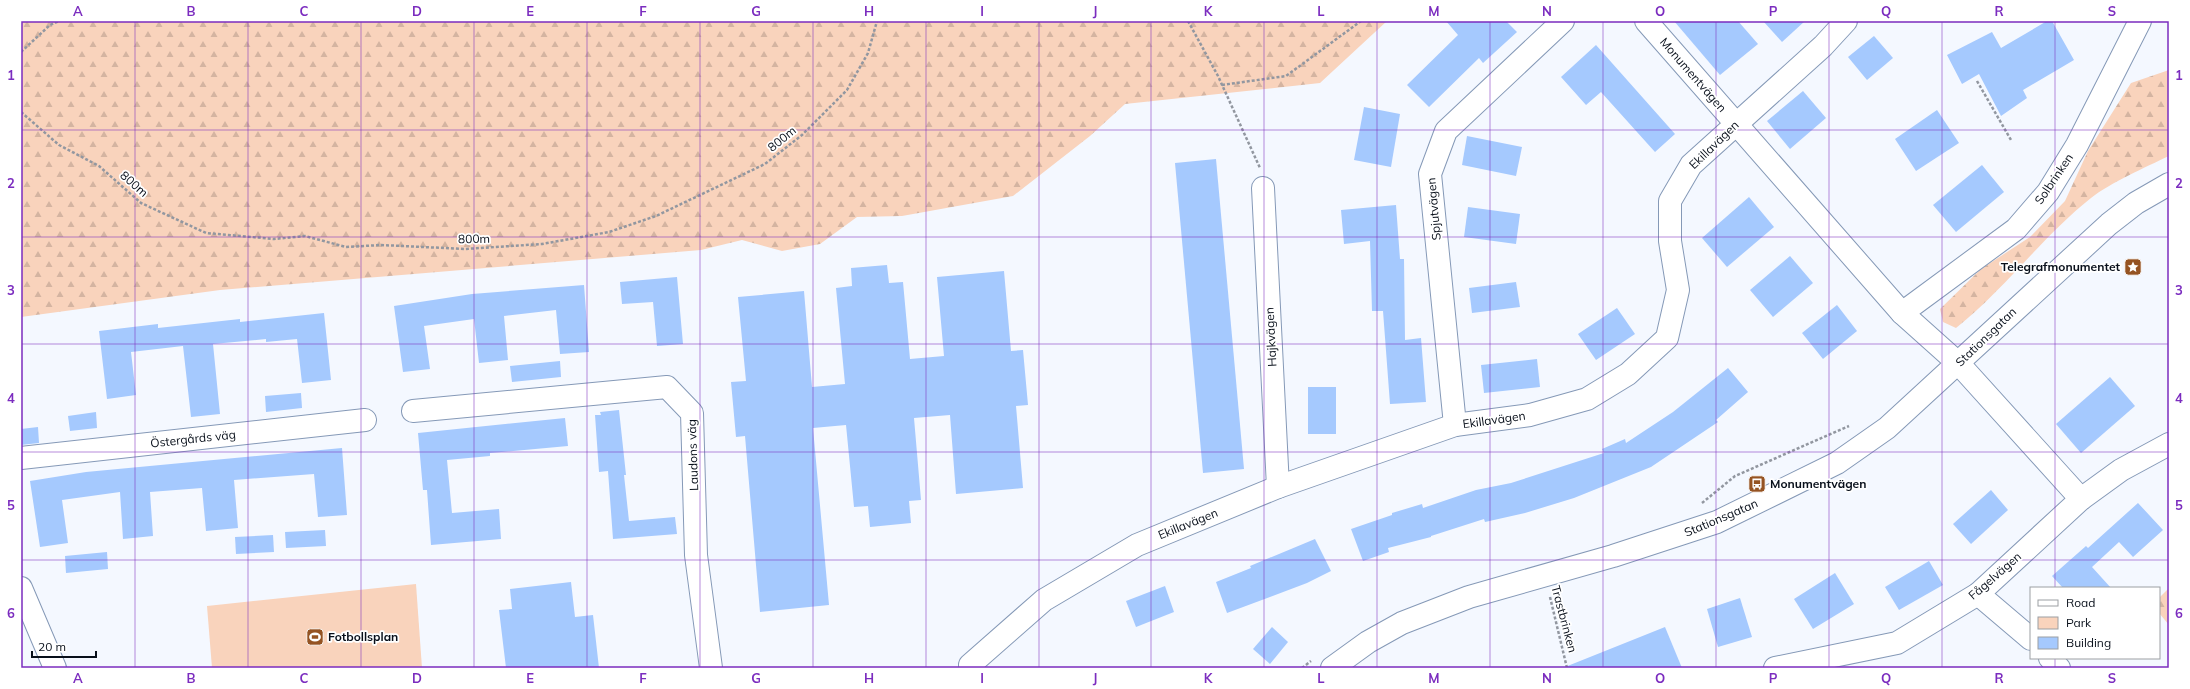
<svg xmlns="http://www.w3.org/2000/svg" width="2190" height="689" font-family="Mulish,sans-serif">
<defs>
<pattern id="forest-firs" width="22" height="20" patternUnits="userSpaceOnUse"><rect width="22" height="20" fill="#f9d3bc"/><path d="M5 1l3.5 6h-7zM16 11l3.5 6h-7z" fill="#d4b4a1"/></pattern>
</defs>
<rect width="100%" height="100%" fill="#f4f8ff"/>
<!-- forest -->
<g fill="url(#forest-firs)">
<path d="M21,21H1387L1320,83L1125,104L1090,136L1013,196L902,216L857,217L820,244L782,251L742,240L701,250L220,290L21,317Z"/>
<path d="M2169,70V156C2146,167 2110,183 2091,198C2042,237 2005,289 1956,328L1943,322L1940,309L1981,269L2030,237L2065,201L2088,151L2131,83Z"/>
<path d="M2169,588V625L2159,613V598Z"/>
</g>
<!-- green -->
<path fill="#f9d3bc" d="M416,584L422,668H212L207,606Z"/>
<!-- building -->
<g fill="#a5c9fe">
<path d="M1446,21H1506L1517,32L1483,63L1479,58L1429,107L1407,85L1458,35Z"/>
<path d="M1674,21H1738L1758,44L1720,75Z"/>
<path d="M1763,21H1805L1782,42Z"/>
<path d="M2047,21H2052L2074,60L2023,90L2027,98L2001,116L1979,74L1962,84L1947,55L1992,32L2001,48Z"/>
<path d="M1874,36L1893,58L1867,80L1848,57Z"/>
<path d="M1596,45L1675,134L1655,152L1601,92L1586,105L1561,77Z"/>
<path d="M1803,91L1826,118L1790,149L1767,121Z"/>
<path d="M1364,107L1400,114L1391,167L1354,160Z"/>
<path d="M1937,110L1959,143L1916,171L1895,139Z"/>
<path d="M1467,136L1522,147L1516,176L1462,165Z"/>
<path d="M1216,159L1244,469L1203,473L1175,163Z"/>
<path d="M1982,165L2004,192L1956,232L1933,205Z"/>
<path d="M1749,197L1774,227L1727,267L1702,238Z"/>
<path d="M1396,205L1400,259H1404L1405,340L1421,338L1426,402L1390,404L1383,311H1372L1370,241L1344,244L1341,210Z"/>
<path d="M1468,207L1520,214L1516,244L1464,237Z"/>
<path d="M1790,256L1813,283L1773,317L1750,290Z"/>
<path d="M887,265L889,283L903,282L910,359L944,356L937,277L1004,271L1011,351L1023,350L1028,405L1016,406L1023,488L956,494L950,415L914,418L921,500L909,501L911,523L870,527L868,506L854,507L846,425L813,428L829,605L760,612L745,436L736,437L731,382L746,381L738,297L804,291L812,387L845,384L836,288L852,286L851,268Z"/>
<path d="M677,277L683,344L657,346L653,302L622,304L620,282Z"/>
<path d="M1516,282L1520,307L1472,313L1469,288Z"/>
<path d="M584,285L589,352L560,354L556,310L504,316L508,360L479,363L474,319L424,326L430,369L403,372L394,306L472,294Z"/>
<path d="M1837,305L1857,331L1823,359L1802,333Z"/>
<path d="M1617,308L1635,334L1596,360L1578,334Z"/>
<path d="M324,313L331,380L302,383L297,339L266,342V339L213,344L220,414L191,417L183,346L131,352L136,395L107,399L99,331L158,324V328L240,319V322Z"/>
<path d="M1537,359L1540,387L1484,393L1481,365Z"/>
<path d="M560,361L561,377L512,382L510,366Z"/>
<path d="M1728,368L1748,392L1716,420L1718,422L1651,467L1574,498L1525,513L1485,522L1484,519L1431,536V537L1388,548L1389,552L1363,561L1351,529L1392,515V513L1422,504L1423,508L1476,490L1511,483L1604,453L1602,449L1625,439L1626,443L1673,412Z"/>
<path d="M2110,377L2135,406L2081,453L2056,424Z"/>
<rect x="1308" y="387" width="28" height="47"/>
<path d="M301,393L302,408L266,412L265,396Z"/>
<path d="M619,410L626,475H624L629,521L675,517L677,534L613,539L608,471L599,472L595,415H601L600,412Z"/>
<path d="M96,412L97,428L70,431L68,416Z"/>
<path d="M565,418L568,446L490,453V456L447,460L452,513L499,509L501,539L431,545L427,490H423L418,433Z"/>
<path d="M38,427L39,443L21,445V429Z"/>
<path d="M342,448L347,515L318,517L314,474L234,480L238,528L206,531L202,488L150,492L153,536L123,539L120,492L62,500L68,543L40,547L30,481L86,472Z"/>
<path d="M1991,490L2008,510L1971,544L1953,524Z"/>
<path d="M2138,503L2163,530L2133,557L2119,542L2092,567L2111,588H2063L2052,576L2086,546L2088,548Z"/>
<path d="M325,530L326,546L286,548L285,532Z"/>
<path d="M273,535L274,552L236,554L235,537Z"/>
<path d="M1315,539L1331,571L1307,583L1227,613L1216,582L1251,568L1250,566Z"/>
<path d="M107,552L108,569L66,573L65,556Z"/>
<path d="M1929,561L1943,585L1899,610L1885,587Z"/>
<path d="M1835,573L1854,604L1813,629L1794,599Z"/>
<path d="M571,582L575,617L593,615L599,668H506L499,610L512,609L510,589Z"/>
<path d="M1165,586L1174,612L1136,627L1126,601Z"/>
<path d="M1740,598L1752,637L1718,647L1707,609Z"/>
<path d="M1272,627L1288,642L1270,664L1253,649Z"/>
<path d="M1665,627L1682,668H1565V667Z"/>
</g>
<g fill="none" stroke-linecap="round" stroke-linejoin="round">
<defs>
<g id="minor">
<path d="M1646,21L1902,313L1959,364L2081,499"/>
<path d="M1263,188L1278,487"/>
<path d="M1902,313L2016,229L2048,192L2077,145L2140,21"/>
<path d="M413,411L667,387L692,413L696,555L711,668"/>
<path d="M1455,425L1430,174L1446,131L1563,21"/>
<path d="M21,458L365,420"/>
<path d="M21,588L55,668"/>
<path d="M1978,594L2031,639"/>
<path d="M2050,658L2059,668"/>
<path d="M973,668L970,665L1044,600L1137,545L1278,487L1455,425L1530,415L1587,399L1628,374L1667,338L1678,290L1670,241V201L1691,165L1823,46L1846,21"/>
<path d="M1332,668L1368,642L1402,623L1469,597L1613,556L1717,522L1837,463L1887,428L2109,224L2136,203L2169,184"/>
<path d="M1775,668L1897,643L1978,594L2081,499L2121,470L2169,444"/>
</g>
</defs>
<!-- minor casing -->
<use href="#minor" stroke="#8599b7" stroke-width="24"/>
<!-- path -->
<g stroke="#9297a0" stroke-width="2.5" stroke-dasharray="3 2" stroke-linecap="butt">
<path d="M1188,21L1218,76L1260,168"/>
<path d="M21,52L50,25L59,21"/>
<path d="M1977,81L2011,140"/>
<path d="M1222,85L1286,76L1361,21"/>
<path d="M21,112L59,145L99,166L141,203L206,233L274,239L305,236L346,247L381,245L465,249L542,244L609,232L656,216L765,164L802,135L847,90L868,53L877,21"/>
<path d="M1702,503L1735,476L1849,426"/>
<path d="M1550,597L1567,668"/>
<path d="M1302,668L1311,661"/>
</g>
<!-- minor -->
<use href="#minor" stroke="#fff" stroke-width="22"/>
</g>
<!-- grid -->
<path fill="none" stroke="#7b2cbf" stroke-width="1" stroke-opacity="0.55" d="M135,21V668M248,21V668M361,21V668M474,21V668M587,21V668M700,21V668M813,21V668M926,21V668M1039,21V668M1151,21V668M1264,21V668M1377,21V668M1490,21V668M1603,21V668M1716,21V668M1829,21V668M1942,21V668M2055,21V588M21,130H2169M21,237H2169M21,344H2169M21,452H2169M21,560H2169M2055,658V668"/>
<!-- icons -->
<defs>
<symbol id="sight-square" viewBox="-11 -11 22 22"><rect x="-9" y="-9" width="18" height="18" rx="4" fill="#955322" stroke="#fff"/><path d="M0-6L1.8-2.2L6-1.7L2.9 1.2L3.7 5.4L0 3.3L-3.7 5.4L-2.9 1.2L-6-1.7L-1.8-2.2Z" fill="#fff"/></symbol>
<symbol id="bus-square" viewBox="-11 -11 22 22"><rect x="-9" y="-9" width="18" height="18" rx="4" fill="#955322" stroke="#fff"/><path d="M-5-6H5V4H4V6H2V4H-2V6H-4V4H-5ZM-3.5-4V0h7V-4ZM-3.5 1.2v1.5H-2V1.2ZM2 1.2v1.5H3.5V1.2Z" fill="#fff"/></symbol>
<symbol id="stadium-square" viewBox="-11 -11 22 22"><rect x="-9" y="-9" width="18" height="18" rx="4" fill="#955322" stroke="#fff"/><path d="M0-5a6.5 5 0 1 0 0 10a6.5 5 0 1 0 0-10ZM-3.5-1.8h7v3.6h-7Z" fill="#fff"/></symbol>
</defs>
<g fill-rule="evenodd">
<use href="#sight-square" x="2123" y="257" width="20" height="20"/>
<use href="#bus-square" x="1747" y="474" width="20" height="20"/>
<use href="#stadium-square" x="305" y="627" width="20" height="20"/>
</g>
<g text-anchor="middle" stroke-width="3.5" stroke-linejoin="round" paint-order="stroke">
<!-- street labels -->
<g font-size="12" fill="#080f1a" stroke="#fff">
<text transform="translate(1693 75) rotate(49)" y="4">Monumentvägen</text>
<text transform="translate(782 139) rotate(-39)" y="4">800m</text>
<text transform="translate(1714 145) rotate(-44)" y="4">Ekillavägen</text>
<text transform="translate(2054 179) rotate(-56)" y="4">Solbrinken</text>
<text transform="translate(134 184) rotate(41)" y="4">800m</text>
<text transform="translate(1434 209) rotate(-95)" y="4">Spjutvägen</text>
<text transform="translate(474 239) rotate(-1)" y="4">800m</text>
<text transform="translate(1271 337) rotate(-93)" y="4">Hajkvägen</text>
<text transform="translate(1986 337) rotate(-44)" y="4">Stationsgatan</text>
<text transform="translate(1494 420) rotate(-8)" y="4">Ekillavägen</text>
<text transform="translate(193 439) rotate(-6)" y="4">Östergårds väg</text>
<text transform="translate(693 455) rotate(-92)" y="4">Laudons väg</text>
<text transform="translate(1721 518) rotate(-23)" y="4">Stationsgatan</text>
<text transform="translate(1188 524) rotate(-22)" y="4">Ekillavägen</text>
<text transform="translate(1995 576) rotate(-41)" y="4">Fågelvägen</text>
<text transform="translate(1564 619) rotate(75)" y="4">Trastbrinken</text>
</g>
<!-- poi labels -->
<g font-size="12" font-weight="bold" fill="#080f1a" stroke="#fff" text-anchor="start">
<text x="2120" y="271" text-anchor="end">Telegrafmonumentet</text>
<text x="1770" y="488">Monumentvägen</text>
<text x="328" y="641">Fotbollsplan</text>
</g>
</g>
<!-- border -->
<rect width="2190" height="689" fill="none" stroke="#ffffff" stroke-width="44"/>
<!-- legend -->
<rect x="2030" y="587" width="130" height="72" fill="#ffffff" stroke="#9c9fa3"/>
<rect x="2038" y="600" width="20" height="6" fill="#ffffff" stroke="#9c9fa3"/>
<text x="2066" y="607" font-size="12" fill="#080f1a">Road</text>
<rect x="2038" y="617" width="20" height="12" fill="#f9d3bc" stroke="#9c9fa3"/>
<text x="2066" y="627" font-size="12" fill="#080f1a">Park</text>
<rect x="2038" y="637" width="20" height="12" fill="#a5c9fe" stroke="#9c9fa3"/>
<text x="2066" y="647" font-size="12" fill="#080f1a">Building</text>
<!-- scale -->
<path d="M32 651v6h64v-6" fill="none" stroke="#080f1a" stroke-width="2"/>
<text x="38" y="651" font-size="12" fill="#080f1a" stroke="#ffffff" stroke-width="3" paint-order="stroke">20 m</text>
<rect x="22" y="22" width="2146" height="645" fill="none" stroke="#7b2cbf" stroke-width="1.5"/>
<g font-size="13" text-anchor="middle" font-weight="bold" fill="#7b2cbf">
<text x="78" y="16">A</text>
<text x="191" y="16">B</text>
<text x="304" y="16">C</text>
<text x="417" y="16">D</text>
<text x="530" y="16">E</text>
<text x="643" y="16">F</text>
<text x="756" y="16">G</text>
<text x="869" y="16">H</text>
<text x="982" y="16">I</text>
<text x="1095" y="16">J</text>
<text x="1208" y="16">K</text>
<text x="1321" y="16">L</text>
<text x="1434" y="16">M</text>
<text x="1547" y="16">N</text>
<text x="1660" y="16">O</text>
<text x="1773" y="16">P</text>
<text x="1886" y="16">Q</text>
<text x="1999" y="16">R</text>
<text x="2112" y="16">S</text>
<text x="11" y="80">1</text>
<text x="2179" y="80">1</text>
<text x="11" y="188">2</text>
<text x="2179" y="188">2</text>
<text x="11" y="295">3</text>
<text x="2179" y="295">3</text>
<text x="11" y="403">4</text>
<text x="2179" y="403">4</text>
<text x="11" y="510">5</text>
<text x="2179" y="510">5</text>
<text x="11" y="618">6</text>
<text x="2179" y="618">6</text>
<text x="78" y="683">A</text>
<text x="191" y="683">B</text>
<text x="304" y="683">C</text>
<text x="417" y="683">D</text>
<text x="530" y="683">E</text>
<text x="643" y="683">F</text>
<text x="756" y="683">G</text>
<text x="869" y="683">H</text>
<text x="982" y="683">I</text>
<text x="1095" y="683">J</text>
<text x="1208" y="683">K</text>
<text x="1321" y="683">L</text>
<text x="1434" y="683">M</text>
<text x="1547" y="683">N</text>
<text x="1660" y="683">O</text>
<text x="1773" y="683">P</text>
<text x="1886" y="683">Q</text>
<text x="1999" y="683">R</text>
<text x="2112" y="683">S</text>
</g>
</svg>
